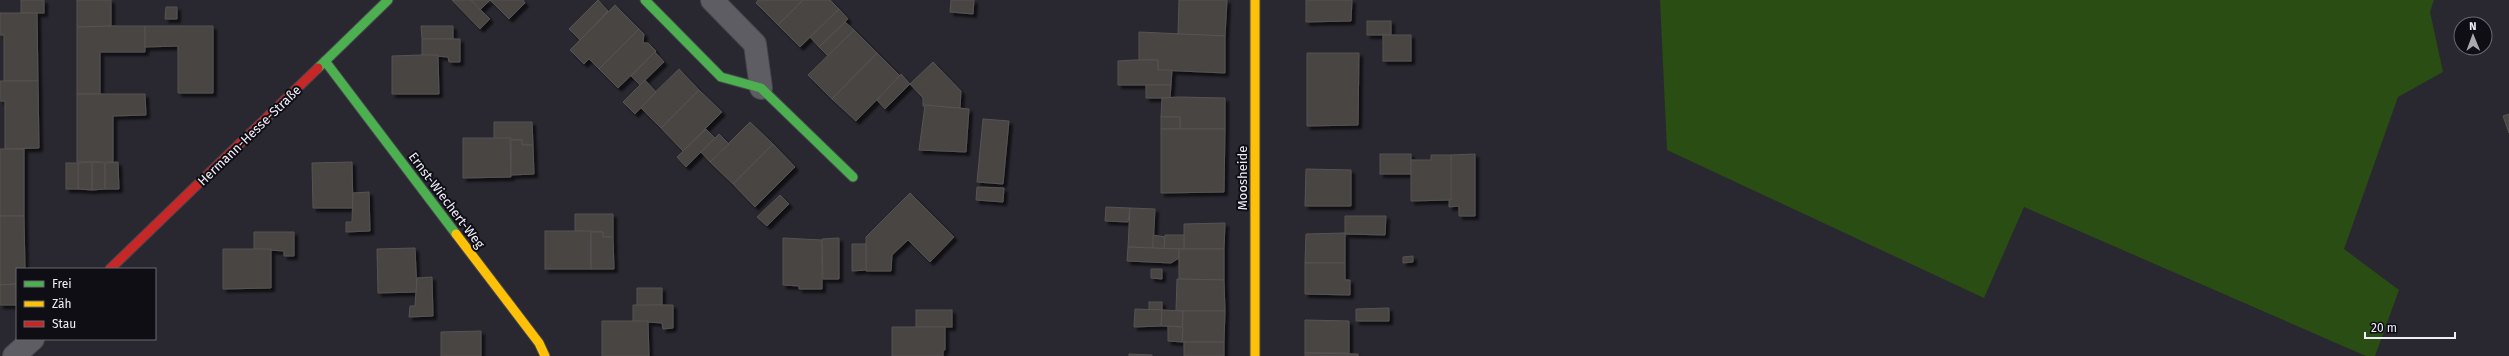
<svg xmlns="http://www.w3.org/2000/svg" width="2509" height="356" font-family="'Fira Sans',sans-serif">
<defs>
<filter id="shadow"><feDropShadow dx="3.5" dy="3.5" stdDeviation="1" flood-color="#0009"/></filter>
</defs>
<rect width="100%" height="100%" fill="#292830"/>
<!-- green -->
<path fill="#294d12" d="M1660,0H2434L2430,12L2443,72L2398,97L2344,249L2399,290L2375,356H2366L2024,207L1984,298L1667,150Z"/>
<!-- building -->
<g fill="#4a4542" stroke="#575354" filter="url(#shadow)">
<rect x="21" y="0" width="23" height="13"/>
<path d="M77,0H111V26L77,27Z"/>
<path d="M452,0H471L490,19L480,29Z"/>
<path d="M471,0H490L480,10Z"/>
<path d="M490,0H523L525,3L509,19Z"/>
<path d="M598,0L608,11L580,40L569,29Z"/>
<path d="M758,0H803L778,25L756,3Z"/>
<path d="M803,0H830L839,9L800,47L778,25Z"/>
<path d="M951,0H974L973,14L950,12Z"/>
<path d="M1179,0H1227L1225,36L1178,34Z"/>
<path d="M1306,0H1352L1351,21L1306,22Z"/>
<path d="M615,5L639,29L599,69L589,59L584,64L570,50Z"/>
<path d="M166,7H177V19H165Z"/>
<path d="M839,9L848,19L819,47L810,37Z"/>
<path d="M0,13H37L38,81H4V35H0Z"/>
<rect x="1367" y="21" width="24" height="14"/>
<path d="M845,22L854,30L828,56L819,47Z"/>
<path d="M111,26H145V52H100V94H77V27Z"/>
<path d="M145,26H213V93H178V46L145,47Z"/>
<path d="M421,26H453V39H422Z"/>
<path d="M639,29L644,34L643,43H648L656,51L618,88L599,69Z"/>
<path d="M854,30L877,53L832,99L808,75Z"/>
<path d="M1139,32L1225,36V73L1158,70V60H1139Z"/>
<rect x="1383" y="35" width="28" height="26"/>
<path d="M422,39H460V62H449L448,57L422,55Z"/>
<path d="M655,52L664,62L640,85L631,76Z"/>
<path d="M877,53L900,76L856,121L832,99Z"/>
<path d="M1307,53H1359L1358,125L1307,126Z"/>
<path d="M422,55H438L439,94H392V56Z"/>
<path d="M1134,60H1158V70H1172L1171,85H1118V61Z"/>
<path d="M933,62L961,91L960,108L923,106V98L910,84Z"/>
<path d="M679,69L699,90L661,128L640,107Z"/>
<path d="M901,74L910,84L885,109L877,100Z"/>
<path d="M645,80L656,92L635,114L623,102Z"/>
<path d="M0,81H38L39,148L5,149V101H0Z"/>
<path d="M1146,85H1171L1170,98H1146Z"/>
<path d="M699,90L722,112L683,151L661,128Z"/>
<path d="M77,94H145L146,115L113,116V162H77Z"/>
<path d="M1179,97L1225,98V129H1180V117H1161L1162,98Z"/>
<path d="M925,105L969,109L966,152L919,150Z"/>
<path d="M2509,114V133L2503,116Z"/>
<rect x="1161" y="117" width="19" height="12"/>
<path d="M983,119L1009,121L1003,184L977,182Z"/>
<path d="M494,122H532L533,145H522V140L494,138Z"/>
<path d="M750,122L773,144L733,184L710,162Z"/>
<path d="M706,129L715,138L686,167L677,157Z"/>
<path d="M1161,129H1225L1224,192L1161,193Z"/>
<path d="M719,134L729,144L710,162L701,152Z"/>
<path d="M463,138H510L511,177L463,178Z"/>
<path d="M511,140H522V145H533L534,174L511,175Z"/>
<path d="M773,144L795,167L755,207L733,184Z"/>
<rect x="0" y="149" width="24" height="67"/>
<rect x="1380" y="154" width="31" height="20"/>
<path d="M1475,154V216H1459V206L1449,207L1451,155Z"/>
<path d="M1431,155H1451V200L1411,201V160H1431Z"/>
<path d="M92,162L105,163V189L92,190Z"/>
<path d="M92,162V190L78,189V163Z"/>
<path d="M118,162L119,189H105V163Z"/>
<path d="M352,162L353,208H313L312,163Z"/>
<rect x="66" y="163" width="12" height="26"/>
<path d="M1306,169L1351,170V206H1305Z"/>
<path d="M977,187L1004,188L1003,202L976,200Z"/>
<path d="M369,192L370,231L346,232V222H352L353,193Z"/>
<path d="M910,193L954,237L930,262L908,240L892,255L891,271H866V237Z"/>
<path d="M780,195L789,204L767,226L757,217Z"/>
<path d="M1106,207L1130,208L1128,222L1105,221Z"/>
<path d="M1130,208L1155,209L1153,248L1128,247Z"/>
<path d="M575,214H613V237H603V232L575,231Z"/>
<path d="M0,216H24L25,269H17V284L0,285Z"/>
<path d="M1345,216H1386L1385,235L1345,234Z"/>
<path d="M1225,223L1224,249H1184V224Z"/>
<rect x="545" y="231" width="46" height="38"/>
<path d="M254,232H294V256H284V251L254,249Z"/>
<path d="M591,232H603V237H613L614,269H591Z"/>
<path d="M1345,233V263H1305L1306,234Z"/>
<path d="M1153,235L1165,237L1164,249L1153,248Z"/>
<path d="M1165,235H1184V249H1164Z"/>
<path d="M783,238L822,240V289H799V286L783,285Z"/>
<path d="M839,238V279H823L822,239Z"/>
<path d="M852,244H866V270L852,271Z"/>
<path d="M1128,247L1179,249V258L1171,263L1127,261Z"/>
<path d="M415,248L417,292L378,293L377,249Z"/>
<path d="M223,249H271V288L223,289Z"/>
<path d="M1179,249H1224V280L1179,279Z"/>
<path d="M1413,256V262L1403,263V257Z"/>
<path d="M1305,263H1345V280H1350V295L1305,294Z"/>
<path d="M1151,269H1162V279L1151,278Z"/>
<path d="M432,277L433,316L409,317L410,306H415L417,278Z"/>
<path d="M1177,279L1224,280L1225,311H1176Z"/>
<path d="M17,284V305H0V285Z"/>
<path d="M637,288H662V305L637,306Z"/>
<rect x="1149" y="302" width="13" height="8"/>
<path d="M633,305H673V328L663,329L662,323L633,321Z"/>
<path d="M1389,308V321H1356V309Z"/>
<path d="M1135,309L1162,310L1161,326L1134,327Z"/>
<rect x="916" y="310" width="36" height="17"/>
<path d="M1162,310L1183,311V327L1161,326Z"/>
<path d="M1183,311H1225L1224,342H1182Z"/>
<path d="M1305,320L1349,321V353H1305Z"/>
<path d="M602,321H648L649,356H602Z"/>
<path d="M1168,326L1183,327L1182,342L1168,341Z"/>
<path d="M892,327H945V350H943V356H892Z"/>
<path d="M481,331V356H441V332Z"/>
<rect x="1184" y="342" width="40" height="14"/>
<path d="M1305,353L1358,354V356H1305Z"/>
<path d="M1129,354L1152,355V356H1129Z"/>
</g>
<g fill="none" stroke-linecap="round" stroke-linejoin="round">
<defs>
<g id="street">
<path d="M712,0L755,44L761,88"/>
<path d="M14,356L33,339"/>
</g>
<g id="fast">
<path d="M645,0L721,77L761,88L853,177"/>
<path d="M325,61L456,234"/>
<path d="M318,68L388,0"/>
</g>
<g id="slow">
<path d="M1255,0V356"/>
<path d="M456,234L539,343L545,356"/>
</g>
<path id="jam" d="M110,269L318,68"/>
</defs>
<!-- street casing -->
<use href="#street" stroke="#47464d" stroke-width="24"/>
<!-- fast casing -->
<use href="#fast" stroke="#47464d" stroke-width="11"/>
<!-- slow casing -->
<use href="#slow" stroke="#47464d" stroke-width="11"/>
<!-- jam casing -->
<use href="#jam" stroke="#47464d" stroke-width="11"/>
<!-- street -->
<use href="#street" stroke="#5e5d63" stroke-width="22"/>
<!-- fast -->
<use href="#fast" stroke="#4caf50" stroke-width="9"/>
<!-- slow -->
<use href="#slow" stroke="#ffc107" stroke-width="9"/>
<!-- jam -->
<use href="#jam" stroke="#c62828" stroke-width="9"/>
</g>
<g text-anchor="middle" stroke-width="4" stroke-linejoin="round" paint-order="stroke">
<!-- street labels -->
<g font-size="13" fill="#efeef8" stroke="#100e15">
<text transform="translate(249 135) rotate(-44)" y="5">Hermann-Hesse-Straße</text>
<text transform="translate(1242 178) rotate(-90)" y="5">Moosheide</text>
<text transform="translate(447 200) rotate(53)" y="5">Ernst-Wiechert-Weg</text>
</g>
</g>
<!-- legend -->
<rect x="16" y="268" width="140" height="72" fill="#100e15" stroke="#696870"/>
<rect x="24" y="281" width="20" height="6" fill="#4caf50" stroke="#696870"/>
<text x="52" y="288" font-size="12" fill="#efeef8">Frei</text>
<rect x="24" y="301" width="20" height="6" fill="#ffc107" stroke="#696870"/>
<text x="52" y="308" font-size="12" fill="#efeef8">Zäh</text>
<rect x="24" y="321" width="20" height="6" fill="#c62828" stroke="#696870"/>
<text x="52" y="328" font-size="12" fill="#efeef8">Stau</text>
<!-- north arrow -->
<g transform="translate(2473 36) rotate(359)"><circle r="19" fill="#100e15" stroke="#696870"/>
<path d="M0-3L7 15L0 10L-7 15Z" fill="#aaa9b2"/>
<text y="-6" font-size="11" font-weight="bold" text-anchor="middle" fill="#efeef8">N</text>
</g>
<!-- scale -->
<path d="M2365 332v6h90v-6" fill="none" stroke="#efeef8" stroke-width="2"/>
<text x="2371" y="332" font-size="12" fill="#efeef8" stroke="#100e15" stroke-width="3" paint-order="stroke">20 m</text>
</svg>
